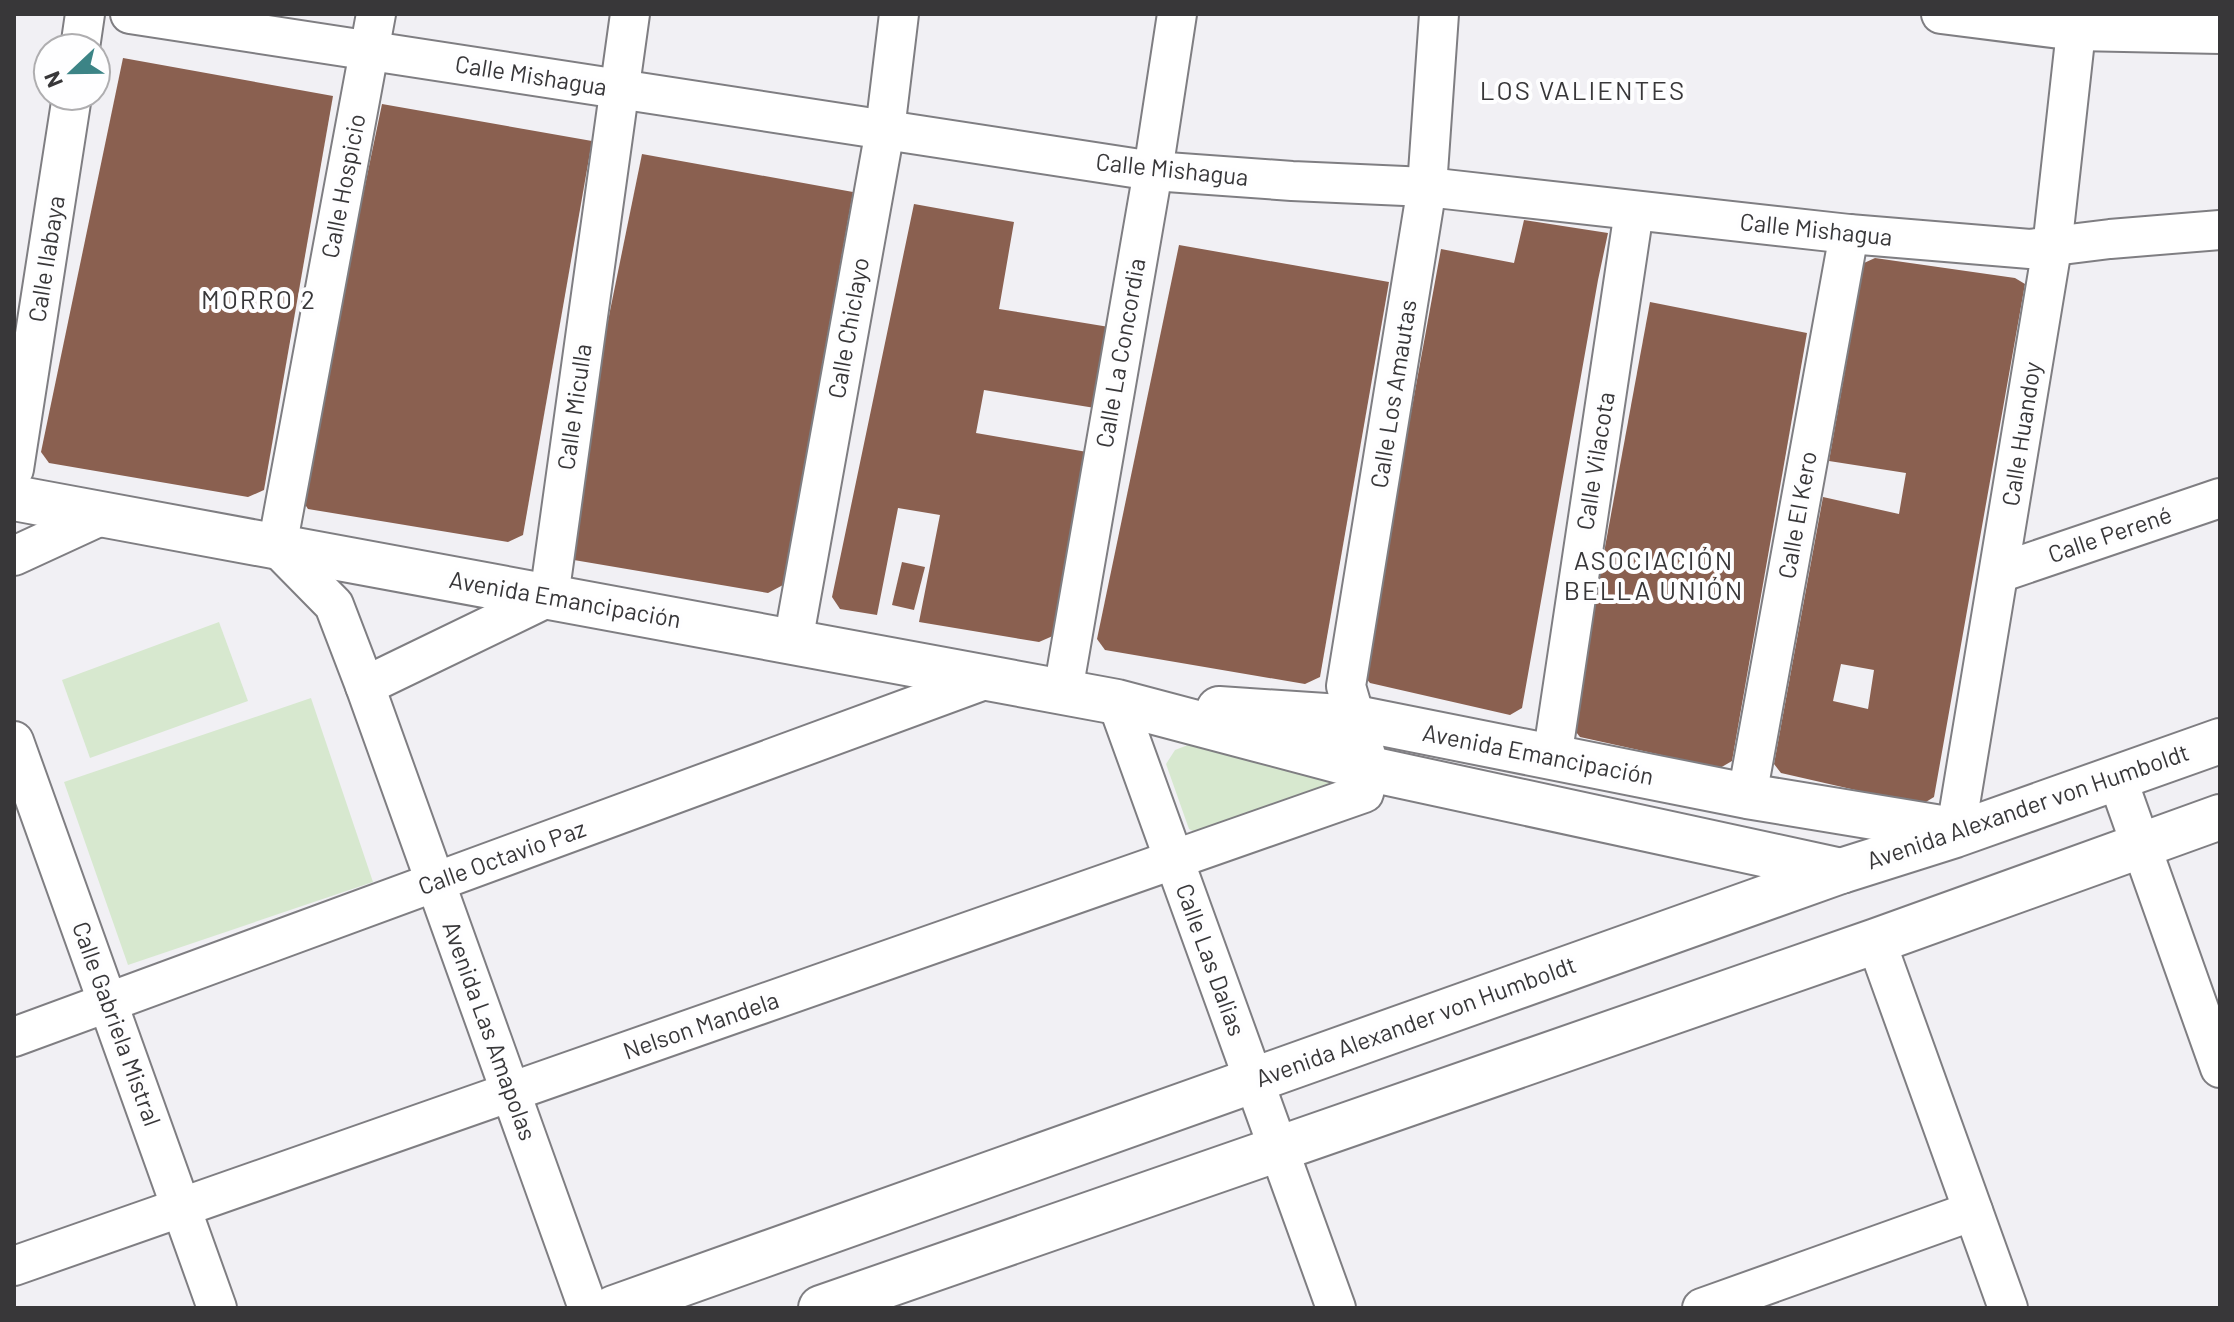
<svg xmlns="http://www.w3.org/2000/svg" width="2234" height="1322" font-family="Barlow,sans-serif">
<rect width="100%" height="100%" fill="#f1f0f4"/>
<!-- green -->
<g fill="#d7e8cf">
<path d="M219,622L248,701L90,758L62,680Z"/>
<path d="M311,698L373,882L128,965L64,782Z"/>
<path d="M1188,745L1340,776V790L1205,837L1189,829L1166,764L1175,750Z"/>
</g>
<!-- building -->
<g fill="#8a6050" fill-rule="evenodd">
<path d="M123,58L333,96L264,490L248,497L49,463L41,452Z"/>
<path d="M382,104L592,141L523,535L508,542L308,509L300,497Z"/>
<path d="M642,154L853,192L783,585L768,593L568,559L590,409Z"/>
<path d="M914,204L1014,222L999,309L1109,327L1095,408L984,390L976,433L1087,452L1055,635L1039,642L919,622L940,515L898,508L877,615L840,609L832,597Z"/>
<path d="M1524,220L1608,233L1598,280L1522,708L1510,715L1370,683L1363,675L1441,249L1514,263Z"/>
<path d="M1179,245L1389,282L1320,677L1305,684L1105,650L1097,639Z"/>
<path d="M1875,258L2015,278L2025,284L1934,797L1921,805L1781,773L1774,764L1823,497L1899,514L1906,473L1829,461L1864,263ZM1841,664L1874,670L1868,709L1833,701Z"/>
<path d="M1650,302L1807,333L1732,761L1720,768L1580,737L1572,727Z"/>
<path d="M902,562L925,567L914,610L892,605Z"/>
</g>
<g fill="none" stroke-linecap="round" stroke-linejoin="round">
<defs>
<g id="street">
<path d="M130,14L1153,171L1292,181L1427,187L1849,234L2030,249L2110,239L2220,230"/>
<path d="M376,14L277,547L334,605L365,686L588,1308"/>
<path d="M1941,14L2076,31L2220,34"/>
<path d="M80,48L85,14"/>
<path d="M14,469L72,96"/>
<path d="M14,556L103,515"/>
<path d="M1999,573L2220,498"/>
<path d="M793,642L885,130L899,14"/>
<path d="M365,686L549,597L630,14"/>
<path d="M1063,691L1153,171L1177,14"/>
<path d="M1117,702L1336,1308"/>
<path d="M14,741L217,1308"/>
<path d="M1552,758L1634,211"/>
<path d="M2117,778L2220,1068"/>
<path d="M1747,796L1849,234"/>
<path d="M1955,835L2052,248L2076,31"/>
<path d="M1876,941L2008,1308"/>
<path d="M14,1037L990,678"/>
<path d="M14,1266L1364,793L1370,769L1346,686L1427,187L1439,14"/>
<path d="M1702,1308L1973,1211"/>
</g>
<g id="secondary">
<path d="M14,498L1117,702L1370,769L1841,871"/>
<path d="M1219,709L1356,718L1747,796L1941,828L1954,834"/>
<path d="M614,1308L1841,871L1955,835L2220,741"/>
<path d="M821,1308L1876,941L2220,817"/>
</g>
</defs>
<!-- street casing -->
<use href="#street" stroke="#7f7e82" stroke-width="42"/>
<!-- secondary casing -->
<use href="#secondary" stroke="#7f7e82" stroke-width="48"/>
<!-- street -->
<use href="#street" stroke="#fff" stroke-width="38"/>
<!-- secondary -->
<use href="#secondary" stroke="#fff" stroke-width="44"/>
</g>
<g text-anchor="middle" stroke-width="8" stroke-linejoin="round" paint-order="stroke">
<!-- street labels -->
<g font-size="24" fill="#383739" stroke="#fefeff">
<text transform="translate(531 76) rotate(9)" y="8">Calle Mishagua</text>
<text transform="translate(1172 170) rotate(6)" y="8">Calle Mishagua</text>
<text transform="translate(344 186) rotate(-79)" y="8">Calle Hospicio</text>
<text transform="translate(1816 230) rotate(6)" y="8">Calle Mishagua</text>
<text transform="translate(47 259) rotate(-81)" y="8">Calle Ilabaya</text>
<text transform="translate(849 328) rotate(-80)" y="8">Calle Chiclayo</text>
<text transform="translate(1121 353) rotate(-80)" y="8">Calle La Concordia</text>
<text transform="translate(1394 394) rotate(-81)" y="8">Calle Los Amautas</text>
<text transform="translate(575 407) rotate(-82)" y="8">Calle Miculla</text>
<text transform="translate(2022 434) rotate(-81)" y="8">Calle Huandoy</text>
<text transform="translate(1596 461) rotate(-81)" y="8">Calle Vilacota</text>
<text transform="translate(1798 515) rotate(-80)" y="8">Calle El Kero</text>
<text transform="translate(2110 535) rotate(-19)" y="8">Calle Perené</text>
<text transform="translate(565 600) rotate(10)" y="8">Avenida Emancipación</text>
<text transform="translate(1538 755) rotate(11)" y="8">Avenida Emancipación</text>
<text transform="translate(2028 807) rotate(-19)" y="8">Avenida Alexander von Humboldt</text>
<text transform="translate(502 858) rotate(-20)" y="8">Calle Octavio Paz</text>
<text transform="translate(1210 960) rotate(70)" y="8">Calle Las Dalias</text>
<text transform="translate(1416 1022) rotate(-20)" y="8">Avenida Alexander von Humboldt</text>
<text transform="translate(116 1024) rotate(70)" y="8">Calle Gabriela Mistral</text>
<text transform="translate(701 1026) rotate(-19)" y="8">Nelson Mandela</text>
<text transform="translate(489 1031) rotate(70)" y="8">Avenida Las Amapolas</text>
</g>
<!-- neighbourhood labels -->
<g font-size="26" letter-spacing="2" fill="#383739" stroke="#fefeff">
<text x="1583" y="100">LOS VALIENTES</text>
<text x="259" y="309">MORRO 2</text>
<text x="1654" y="570">ASOCIACIÓN<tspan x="1654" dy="30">BELLA UNIÓN</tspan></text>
</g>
</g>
<!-- border -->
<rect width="2234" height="1322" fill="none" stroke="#383739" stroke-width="32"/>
<!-- north arrow -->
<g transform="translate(72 72) rotate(248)"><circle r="38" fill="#fefeff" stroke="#afaeb0" stroke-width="2"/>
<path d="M0-6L14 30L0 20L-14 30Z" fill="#3c8486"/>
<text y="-12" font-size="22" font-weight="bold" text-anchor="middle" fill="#383739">N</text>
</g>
</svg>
